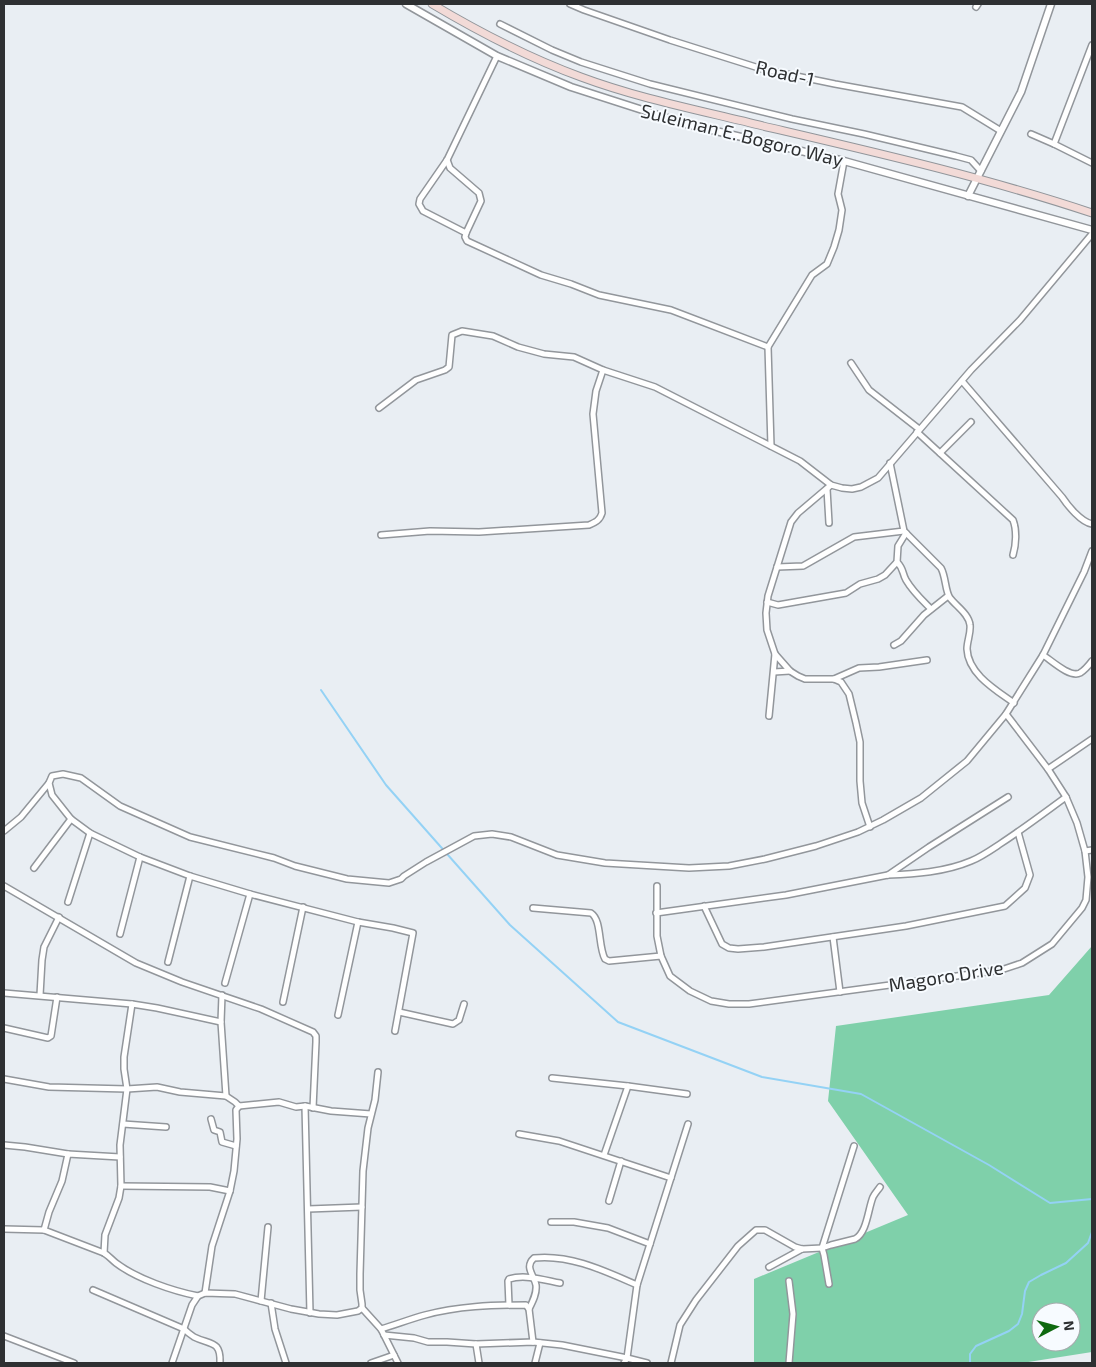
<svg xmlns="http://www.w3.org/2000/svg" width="1096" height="1367" font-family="'Exo 2',sans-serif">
<rect width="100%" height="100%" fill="#e9eef3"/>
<!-- green -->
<path fill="#7fd0aa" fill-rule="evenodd" d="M1092,946V1352L1022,1363H754V1279L908,1215L828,1101L836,1026L1049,995ZM1041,1312H1071V1342H1041Z"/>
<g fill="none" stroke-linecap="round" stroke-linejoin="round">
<!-- stream -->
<g stroke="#94d2f5" stroke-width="2">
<path d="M321,690L386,785L510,925L618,1022L762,1077L861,1094L989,1165L1050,1203L1092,1199"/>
<path d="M970,1363V1354L976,1346L1009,1331L1018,1324L1022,1314L1025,1291L1029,1282L1041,1275L1066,1263L1088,1243L1092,1232"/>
</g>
<defs>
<g id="minor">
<path d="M570,4L584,10L670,40L762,69L835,84L962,107L1001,131"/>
<path d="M976,7L978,4"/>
<path d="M500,24L552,50L581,62L650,84L792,119L864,134L956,156L971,160L981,171"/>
<path d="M1031,134L1054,144L1092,163"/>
<path d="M1054,144L1092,45"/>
<path d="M447,160L450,168L479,193L481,201L466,233L465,237L467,241L541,275L571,284L599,295L671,310L768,347"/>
<path d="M466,233L423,211L419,204L420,199L447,160L497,56"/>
<path d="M851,363L869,390L919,429"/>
<path d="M962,381L1062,497C1068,506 1081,522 1092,524"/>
<path d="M379,408L416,380L445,370L449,367L452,335L462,331L493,336L518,347L544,354L574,357L603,370L655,387L800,461L831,485L842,488L852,489L861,487L878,478L971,370L1020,320L1092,234"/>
<path d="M917,432L1013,520C1017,530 1016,545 1013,555"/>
<path d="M771,446L768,347L812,275L827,264L834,247L839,230L842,210L838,194L844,161"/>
<path d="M940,453L971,422"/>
<path d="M890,463L904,531L941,568C946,577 945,591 950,598C956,606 969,614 970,625C971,633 967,641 967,649C968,674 996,690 1014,703"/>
<path d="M831,485L798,513L791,522L768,596L766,613L767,630L775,654L790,671L798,676L805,679H834L841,682L849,694L856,723L860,742V781L862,803L870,827"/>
<path d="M827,489L829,523"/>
<path d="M381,535L430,531L479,532L589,525C596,522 600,520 602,513L593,414L596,391L603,370"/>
<path d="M897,562C904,569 902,573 906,580C913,592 922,600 931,609"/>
<path d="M777,567L803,566L854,537L904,531"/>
<path d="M767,602L778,605L846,593L860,584L878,579L885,575L897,562L898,546L906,533"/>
<path d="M894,645L901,641L924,615L948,596"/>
<path d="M1043,655C1052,661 1070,678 1080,673C1085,670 1089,665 1092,661"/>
<path d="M774,672L790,671"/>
<path d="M834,679L859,668L879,667L927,660"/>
<path d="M769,716L775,654"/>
<path d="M1048,769L1092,739"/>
<path d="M4,831L21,817L49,783"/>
<path d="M1085,851L1092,850"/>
<path d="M34,868L71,819"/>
<path d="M888,875L929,847L1008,797"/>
<path d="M4,886L136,963L182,982L261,1009L313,1032L316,1036V1042L313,1108"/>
<path d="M657,886V936L661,956L670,976L690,991L711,1001L729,1004H749L1001,970L1022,963L1052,944L1082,908L1086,900L1088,877L1085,851L1077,823L1066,797L1048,769L1006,714"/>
<path d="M68,902L90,833"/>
<path d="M704,906L722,944L729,948L738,949L764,947L906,926L1005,906L1025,888L1030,875L1018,832"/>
<path d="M533,908L591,913C602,920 598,947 605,959L609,961L661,956"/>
<path d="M656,913L786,895L888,875C915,874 945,872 971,861C981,857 991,850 1000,844C1023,829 1044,813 1066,797"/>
<path d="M120,934L140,857"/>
<path d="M833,937L840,992"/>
<path d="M168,962L190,876"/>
<path d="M225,983L250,894"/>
<path d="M4,993L132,1004L157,1008L221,1022"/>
<path d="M40,995L42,960L44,947L59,917"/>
<path d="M222,995L221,1022L226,1096"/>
<path d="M283,1002L303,907"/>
<path d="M399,1012L453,1024L459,1020L464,1004"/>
<path d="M338,1015L358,922"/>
<path d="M4,1028L48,1038L51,1036L57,997"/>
<path d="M395,1031L413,933L393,928L358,922L250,894L190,876L140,857L90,833L71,819L52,795L49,783L52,776L63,774L81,778L120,806L190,837L274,858L295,866L347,879L389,883L401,879L404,876L426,862L474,836L492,834L511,837L557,855L605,863L689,868L729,866L765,859L816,846L858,832L883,820L921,798L967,761L1006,714L1043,655L1084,572L1092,551"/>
<path d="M552,1078L628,1086L687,1094"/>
<path d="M4,1079L49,1087L127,1089L157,1087L180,1092L226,1096L235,1102L239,1106"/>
<path d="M239,1106L279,1102L296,1107L305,1106L331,1111L371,1114"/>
<path d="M305,1106L310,1313"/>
<path d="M211,1119L214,1130L220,1132L222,1142L236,1146"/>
<path d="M123,1124L166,1127"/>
<path d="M519,1134L559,1141L671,1178"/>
<path d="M4,1145L25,1147L68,1154"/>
<path d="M604,1155L628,1086"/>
<path d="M121,1186L210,1187L230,1191"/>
<path d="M609,1201L621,1161"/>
<path d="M308,1209L362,1207"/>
<path d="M551,1222H574L608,1228L650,1244"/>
<path d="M4,1229L44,1230L104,1253C109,1256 112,1260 116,1263C137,1279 173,1291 198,1296"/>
<path d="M44,1230L49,1212L62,1181L68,1154L120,1157"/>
<path d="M104,1253L105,1235L119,1198L121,1186L120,1145L127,1089L124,1069V1057L132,1004"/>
<path d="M769,1267L802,1249"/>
<path d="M789,1281L793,1314L789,1363"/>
<path d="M829,1284L824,1255L822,1248L854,1146"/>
<path d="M93,1290L184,1329C187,1332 191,1335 194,1337C210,1345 221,1340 220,1363"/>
<path d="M205,1293L212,1246L230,1191L234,1171L237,1139L236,1110L239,1106"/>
<path d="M261,1301L268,1227"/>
<path d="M271,1303L275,1329L286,1363"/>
<path d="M509,1305L508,1281L509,1279C525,1274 544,1280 560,1283"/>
<path d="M362,1308L381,1329L398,1363"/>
<path d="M529,1309C533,1301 537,1293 536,1285C534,1275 524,1267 534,1258C570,1254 605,1271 637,1285"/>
<path d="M381,1329C395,1325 410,1319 425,1315C458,1306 492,1305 526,1305L529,1309L533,1342"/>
<path d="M384,1335L414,1338L428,1342H447L476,1344L533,1342L562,1345L627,1358L647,1363"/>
<path d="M4,1336L74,1363"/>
<path d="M476,1344L479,1363"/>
<path d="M172,1363L192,1305L198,1296L205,1293L235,1294L291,1309L319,1314L337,1315L358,1311L362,1308V1304L360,1290V1274L363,1171L368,1128L375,1100L378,1072"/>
<path d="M371,1363L394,1355"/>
<path d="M535,1363L540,1343"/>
<path d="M624,1363L627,1358L637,1285L688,1124"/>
<path d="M671,1363L680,1325L696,1300L738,1246L756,1230H765L795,1247L802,1249L822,1248L831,1245L855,1239C867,1233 868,1209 873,1197C875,1193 878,1190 880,1187"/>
</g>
<g id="tertiary">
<path d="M406,4L497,56L571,87L686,124L844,161L1092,230"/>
<path d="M968,196L1021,92L1051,4"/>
</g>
<path id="secondary" d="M432,4C479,32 529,58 581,77C640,99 703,111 763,126C874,152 984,177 1092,213"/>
</defs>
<!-- minor casing -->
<use href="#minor" stroke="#92969b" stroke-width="8"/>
<!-- tertiary casing -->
<use href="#tertiary" stroke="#92969b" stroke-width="9"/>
<!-- secondary casing -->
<use href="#secondary" stroke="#92969b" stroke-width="9"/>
<!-- minor -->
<use href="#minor" stroke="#fff" stroke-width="5"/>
<!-- tertiary -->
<use href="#tertiary" stroke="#fff" stroke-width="6"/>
<!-- secondary -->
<use href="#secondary" stroke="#f2dad7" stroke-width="7"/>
</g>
<g text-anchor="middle" stroke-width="4" stroke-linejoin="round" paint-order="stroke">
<!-- street labels -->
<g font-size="19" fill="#2e3032" stroke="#f7fbff">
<text transform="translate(785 73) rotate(13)" y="7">Road-1</text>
<text transform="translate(742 135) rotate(14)" y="7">Suleiman E. Bogoro Way</text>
<text transform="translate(946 976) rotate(-9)" y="7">Magoro Drive</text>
</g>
</g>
<!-- border -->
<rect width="1096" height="1367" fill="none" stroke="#2e3032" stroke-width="10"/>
<!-- north arrow -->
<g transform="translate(1056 1327) rotate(84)"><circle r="24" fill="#f7fbff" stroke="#a7aaad"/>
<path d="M0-4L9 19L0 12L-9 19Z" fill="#0f6910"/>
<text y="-8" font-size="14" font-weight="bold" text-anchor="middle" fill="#2e3032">N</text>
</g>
</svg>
